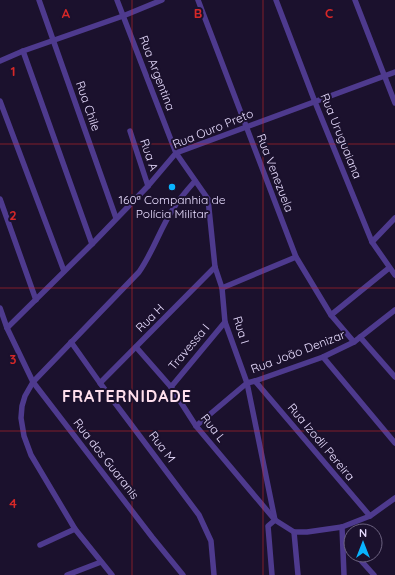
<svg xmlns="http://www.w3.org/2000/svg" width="395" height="575" font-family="Quicksand,sans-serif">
<rect width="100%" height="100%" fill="#1b112d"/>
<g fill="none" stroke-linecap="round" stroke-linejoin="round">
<!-- street -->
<g stroke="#4e3a8e" stroke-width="5.5">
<path d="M39,0L116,218"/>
<path d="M117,0L176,153L208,199L215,267L222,288L225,322L247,383L275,520"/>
<path d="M198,0L296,257L331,315L354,342"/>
<path d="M276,0L315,102L372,242L395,275"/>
<path d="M355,0L395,103"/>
<path d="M23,51L92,244"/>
<path d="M0,61L23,51L123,16L162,0"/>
<path d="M0,101L64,271"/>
<path d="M130,131L148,186"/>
<path d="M0,199L36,300"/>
<path d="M372,242L395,218"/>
<path d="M222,288L296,257"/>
<path d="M0,308L7,328L33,382L152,537L183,575"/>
<path d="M331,315L389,268"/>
<path d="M7,328L92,244L148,186L176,153L395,72"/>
<path d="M360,337L395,377"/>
<path d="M71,342L100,383L199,515L211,541L214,575"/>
<path d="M136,347L171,387L196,426L275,520L294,532H307L342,527L370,516L395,498"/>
<path d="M323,357L395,443"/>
<path d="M255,381L370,516"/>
<path d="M100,383L215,267"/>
<path d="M171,387L225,322"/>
<path d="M196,426L247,383L255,381L323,357L354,342L395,310"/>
<path d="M342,527L344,575"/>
<path d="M294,532L298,575"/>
<path d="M343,541L351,550"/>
<path d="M40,545L75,529"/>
<path d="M356,555L374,575"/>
<path d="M67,575L101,562"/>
<path d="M112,575L75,529L31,455L24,436L21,418L22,406L25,396L33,382L139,272C153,252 160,229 173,209C179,199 187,190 195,181"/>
<path d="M272,575L268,526L275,520"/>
</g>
</g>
<!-- grid -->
<path fill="none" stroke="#d62828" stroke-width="1" stroke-opacity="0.55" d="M132,0V575M263,0V575M0,144H395M0,288H395M0,431H395"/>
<!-- markers -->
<circle fill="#09b4ff" stroke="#1b112d" stroke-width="1.5" cx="172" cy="187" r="4"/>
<g text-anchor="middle" stroke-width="4" stroke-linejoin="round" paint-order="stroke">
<!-- street labels -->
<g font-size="12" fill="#e8ddff" stroke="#1b112d">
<text transform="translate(157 73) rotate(69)" y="4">Rua Argentina</text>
<text transform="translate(88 106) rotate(71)" y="4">Rua Chile</text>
<text transform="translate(213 129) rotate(-22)" y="4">Rua Ouro Preto</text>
<text transform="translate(341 136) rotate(68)" y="4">Rua Uruguaiana</text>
<text transform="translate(149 155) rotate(72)" y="4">Rua A</text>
<text transform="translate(275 173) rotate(69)" y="4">Rua Venezuela</text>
<text transform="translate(150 318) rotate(-45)" y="4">Rua H</text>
<text transform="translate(241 330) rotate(73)" y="4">Rua I</text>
<text transform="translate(189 347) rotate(-50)" y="4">Travessa I</text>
<text transform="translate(298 352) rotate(-21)" y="4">Rua João Denizar</text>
<text transform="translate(213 428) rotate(52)" y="4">Rua L</text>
<text transform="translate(321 442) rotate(50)" y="4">Rua Izodil Pereira</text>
<text transform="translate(162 447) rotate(53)" y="4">Rua M</text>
<text transform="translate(106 459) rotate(52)" y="4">Rua dos Guaranis</text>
</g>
<!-- poi labels -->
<g font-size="12" fill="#e8ddff" stroke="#1b112d">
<text x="172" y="204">160ª Companhia de<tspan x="172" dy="14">Polícia Militar</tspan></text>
</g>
<!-- district labels -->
<g font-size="16" font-weight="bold" letter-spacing="1" fill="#ffdfed" stroke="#1b112d">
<text x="127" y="402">FRATERNIDADE</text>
</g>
</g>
<g font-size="13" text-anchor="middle" font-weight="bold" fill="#d62828" stroke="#1b112d" stroke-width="4" stroke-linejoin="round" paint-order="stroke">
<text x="66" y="18">A</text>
<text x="198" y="18">B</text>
<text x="329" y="18">C</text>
<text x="13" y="76">1</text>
<text x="13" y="220">2</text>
<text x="13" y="364">3</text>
<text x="13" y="508">4</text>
</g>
<!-- north arrow -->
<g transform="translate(363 543)"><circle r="19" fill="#1b112d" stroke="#6d6381"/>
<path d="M0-3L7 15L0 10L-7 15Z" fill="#09b4ff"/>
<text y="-6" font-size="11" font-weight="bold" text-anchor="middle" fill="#e8ddff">N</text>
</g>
</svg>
